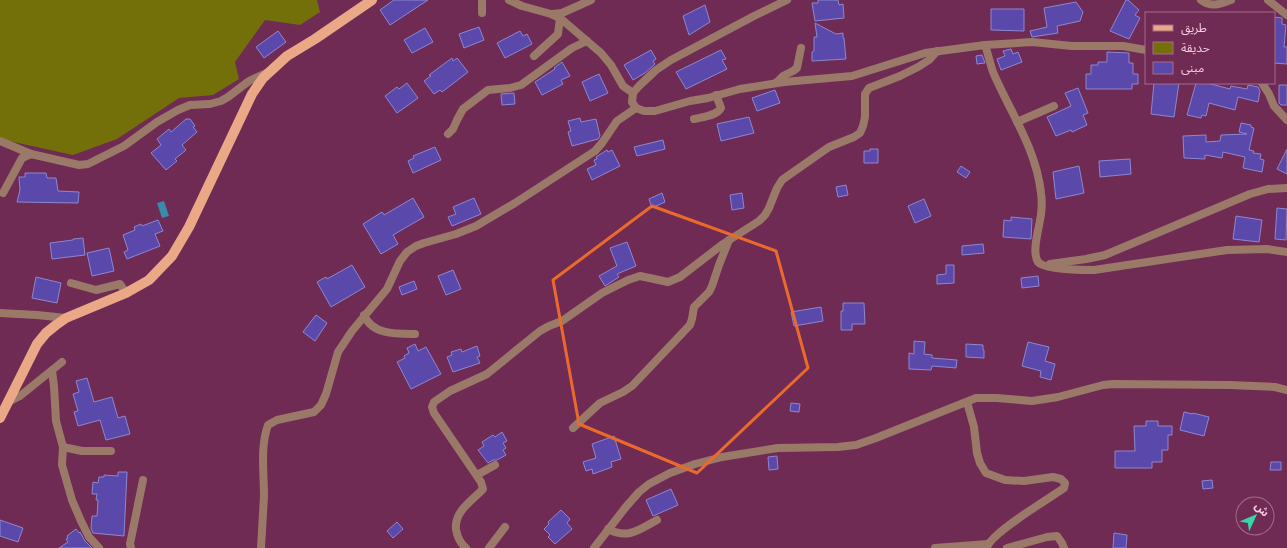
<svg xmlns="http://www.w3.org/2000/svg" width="1287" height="548" font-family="'Space Grotesk','Noto Sans Arabic',sans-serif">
<rect width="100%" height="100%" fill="#6f2b53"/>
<!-- green -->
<path fill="#747009" d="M0,0H317L320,12L300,25L265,20L235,62L239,79L213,95L179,98L117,139L73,155L0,139Z"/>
<!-- water -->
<path fill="#3a8aa9" d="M164,201L169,216L162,218L157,203Z"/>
<!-- building -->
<g fill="#5a49ab" stroke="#8d87d1">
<path d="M394,0H428L390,25L380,10Z"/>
<path d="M818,0H838L839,5L843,4L844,18L815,21L812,3H818Z"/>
<path d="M1126,0H1128L1139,10L1135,15L1140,18L1129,39L1110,31Z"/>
<path d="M1076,2L1083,12L1080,21L1057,26L1058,33L1032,37L1030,31L1047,27L1044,8Z"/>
<path d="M705,5L710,22L689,35L683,16Z"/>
<path d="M991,9H1024V31L991,30Z"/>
<path d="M1274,17L1282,18V24L1286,25L1284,47H1287V64L1274,63Z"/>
<path d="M815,23L836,34L843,33V38H844L846,59L812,61V52L814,51V37H817Z"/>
<path d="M479,27L484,40L464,48L459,34Z"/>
<path d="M425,28L433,42L412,53L404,40Z"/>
<path d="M278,31L286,42L264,58L256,47Z"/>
<path d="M520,31L523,36L527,34L532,44L505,58L497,43Z"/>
<path d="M1011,49L1013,54L1018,52L1022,62L1001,70L997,59L1005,56L1003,51Z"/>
<path d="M651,50L656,59L653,61L655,64L645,73L633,80L624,65Z"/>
<path d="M721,50L726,59L722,60L727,69L686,89L676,72Z"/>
<path d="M1107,52L1129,53V63H1133V74H1138V84H1132V89H1086V74H1091V65H1098V62H1107Z"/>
<path d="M982,55L985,63L977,64L976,56Z"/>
<path d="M452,58L453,61L457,58L468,72L442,92L440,90L434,94L424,81L431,76L429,75Z"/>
<path d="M562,62L570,76L561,80L563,84L542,95L535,82L555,69L554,68Z"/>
<path d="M599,74L608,93L590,101L582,82Z"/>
<path d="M407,83L418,98L397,113L385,96L397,87L399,89Z"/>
<path d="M1154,83H1179L1174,117L1151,114Z"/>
<path d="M1196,83H1207L1230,89L1231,86L1247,89L1248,85L1258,87L1260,91L1258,102L1238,97L1235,110L1209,103L1206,116L1202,115L1201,118L1187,115Z"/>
<path d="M1279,85H1287V105H1281L1279,103Z"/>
<path d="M1078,88L1088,113L1083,115L1087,125L1072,132L1071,130L1056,136L1047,117L1071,106L1065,93Z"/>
<path d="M775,90L780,103L757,111L752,98Z"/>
<path d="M514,93L515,104L502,105L501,94Z"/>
<path d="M749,117L754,133L721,141L717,124Z"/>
<path d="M580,118L581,122L596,119L600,136L598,139L572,146L568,132L571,131L568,121Z"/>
<path d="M186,119H190L195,126L193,127L197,132L182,145L186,150L175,159L177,161L166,170L151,153L161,145L157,139L169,129L171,132Z"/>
<path d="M1241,123L1251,125V127L1254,128L1249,150L1254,151L1253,153L1261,154L1260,159L1264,160L1262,172L1243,168L1245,157L1223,152L1222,158L1205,155V159L1184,158L1183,136L1206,135V142L1220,141L1221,135L1247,134L1239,132Z"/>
<path d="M663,140L665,149L637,156L634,147Z"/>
<path d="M435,147L441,160L413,173L408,161L414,158L413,156Z"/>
<path d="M870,149H878V163H864V151H870Z"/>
<path d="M1287,149V174L1277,169Z"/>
<path d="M607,150L608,152L612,150L620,166L592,180L587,169L596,165L594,160L597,159L596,157Z"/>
<path d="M1130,159L1131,174L1100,177L1099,161Z"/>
<path d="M961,166L970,172L966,178L957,172Z"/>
<path d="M1079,166L1084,193L1056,199L1053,172Z"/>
<path d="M25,173H46L47,178H56L58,191L79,192L78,203L17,202L20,190L19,177H25Z"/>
<path d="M846,185L848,195L838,197L836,187Z"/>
<path d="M662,193L665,202L652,208L649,199Z"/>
<path d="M742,193L744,208L732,210L730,195Z"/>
<path d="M413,198L424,217L393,235L398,244L381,254L363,224L382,212L384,215Z"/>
<path d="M474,198L481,214L452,226L448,217L456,214L453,207Z"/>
<path d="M924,199L931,216L915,223L908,206Z"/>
<path d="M1277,208L1287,209L1286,240L1275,239Z"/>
<path d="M1236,216L1262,220L1259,242L1233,239Z"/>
<path d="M1011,217L1032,219L1031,239L1003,237L1004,220L1011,221Z"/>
<path d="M158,220L163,231L155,234L160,246L127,259L124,252L128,250L123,235L135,230L134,227L141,224L142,226Z"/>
<path d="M83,238L85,255L52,259L50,243L73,240V239Z"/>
<path d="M627,242L636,266L617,274L619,277L605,286L599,276L617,266L610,248Z"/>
<path d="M983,244L984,253L962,255V246Z"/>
<path d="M109,248L114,271L92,276L87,253Z"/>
<path d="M352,265L365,287L331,307L317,282L326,277L327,279Z"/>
<path d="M946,265H954V283L937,284V275L946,274Z"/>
<path d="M453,270L461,289L446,295L438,276Z"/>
<path d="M1038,276L1039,286L1022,288L1021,278Z"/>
<path d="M36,277L61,283L57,303L32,298Z"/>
<path d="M414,281L417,289L402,295L399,287Z"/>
<path d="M843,303H864L865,324H852V330H841V311H843Z"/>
<path d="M821,307L823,321L794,326L791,312Z"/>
<path d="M316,315L327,323L315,341L303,332Z"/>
<path d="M914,341L925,342L924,354L932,355V358L957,360L956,368L932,366L931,370L909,369V353L914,354Z"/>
<path d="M1028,342L1049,347L1045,361L1055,364L1051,380L1040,377L1041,371L1022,366Z"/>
<path d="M415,344L418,351L426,347L441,374L411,389L397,362L405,358L404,356L409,353L407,348Z"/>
<path d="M966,344L983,345V350H984V358L966,357Z"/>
<path d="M477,346L480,356L477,357L480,363L453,372L447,357L452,355L451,352L461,349L462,352Z"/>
<path d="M87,378L94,402L112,397L118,418L125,416L130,434L106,440L100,420L78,426L74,412L78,411L73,394L79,392L76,381Z"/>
<path d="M791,403L800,404L799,412L790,411Z"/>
<path d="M1184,412L1193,414V413L1209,417L1204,436L1180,430Z"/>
<path d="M1146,421H1158V426H1172V435H1168V450H1162V462H1152V468H1115V451H1135L1134,426H1146Z"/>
<path d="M502,432L507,441L503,443L506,448L503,450L506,455L497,460H493L488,463L478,450L484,446L482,442L493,435L495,437Z"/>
<path d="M614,436L621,459L611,462L612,467L593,474L592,469L586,471L583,462L596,458L592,444Z"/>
<path d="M777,456L778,469L769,470L768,457Z"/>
<path d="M1271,462H1281V470H1270Z"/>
<path d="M118,472H127L124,536L93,533L91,528L92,516H97L98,500H96L97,494H92L93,482L98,483L99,477H104V475L118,476Z"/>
<path d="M1212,480L1213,488L1203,489L1202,481Z"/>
<path d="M671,489L678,505L653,516L646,500Z"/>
<path d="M561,510L570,519L567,523L572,529L555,544L548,537L550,535L544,529L549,524L548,522Z"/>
<path d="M0,520L23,528L18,542L0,536Z"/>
<path d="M397,522L403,529L393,538L387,531Z"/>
<path d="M76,529L79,533L80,532L85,541L92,548H59L68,542L66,539L68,538L67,536Z"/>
<path d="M1114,533L1127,535L1126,548H1113Z"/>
</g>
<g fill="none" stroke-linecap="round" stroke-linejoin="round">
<!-- minor -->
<g stroke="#9b7969" stroke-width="8">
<path d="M509,0L522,6L551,14L560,18L601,53L611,65L623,86L633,93"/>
<path d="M787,0L754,16L671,60L656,70L639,86L633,93L632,102L636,108L644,111H655L690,101L708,98L740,89L784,82L852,76L925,53L985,45L1032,42L1072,46H1123L1146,50"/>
<path d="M1201,0C1212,8 1219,4 1231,0"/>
<path d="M1268,0L1287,15"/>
<path d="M482,13V0"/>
<path d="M552,14L562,13L591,0"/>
<path d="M985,45C988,54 990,63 993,72C1010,112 1036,148 1041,193C1042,200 1042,207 1041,214C1040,226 1031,251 1038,262C1045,270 1083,270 1094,270L1227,250L1267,249L1287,252"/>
<path d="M534,56L558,34L560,18"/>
<path d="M776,83L783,76L793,71L797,68L801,48"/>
<path d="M1262,83L1269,94L1274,106L1287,120"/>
<path d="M694,119C702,117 717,116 721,108L716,95"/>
<path d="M1017,122L1054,106"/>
<path d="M448,134L453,129L457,120L463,109L488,90L510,88L521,85L572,48L587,41"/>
<path d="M0,141L31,154L79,165L88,164L124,146L157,122L178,110L190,105L210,104L221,101L228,97L249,81L266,73"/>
<path d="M3,193L22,158L31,154"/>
<path d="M1050,264L1086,259L1105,255L1250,194L1268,189L1287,188"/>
<path d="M71,283L96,290L120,284L126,293"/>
<path d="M0,313L37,315L66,318"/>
<path d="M364,315C372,335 397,334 415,334"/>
<path d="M52,371L54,386L56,421L63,447L82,451H111"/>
<path d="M8,402L20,396L62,362"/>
<path d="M967,402L974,427L977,453L980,463L986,473L1005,480L1024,481L1053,477L1061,479L1065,483L1064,488C1050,498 989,534 987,548"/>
<path d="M573,428L600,403L623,392L632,386L690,325L692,319L694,307L709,292L712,286L719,265L729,240"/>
<path d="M63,447L62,465L72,500L81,521L89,537L99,548"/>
<path d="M477,475L495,465"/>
<path d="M608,529C628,540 640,529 657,520"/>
<path d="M131,548L130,544L143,480"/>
<path d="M261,548C262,531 263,513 264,496C264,473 260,447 268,425L277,420L314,412L321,405L326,394L338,352L352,331L387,289L400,261L407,252L416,246L424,243L456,234L476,226L515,203L595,151L602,143L617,121L636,108"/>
<path d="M466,548C460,543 457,536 456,529C454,511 473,500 483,489L481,482L434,413L432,407L434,402L450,391L487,374L540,331L549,326L562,321L602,293L628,280L640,276L668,282L680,277L723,244L759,221L765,215L769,208L777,188L782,180L789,175L829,147L854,137L860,133L863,126L865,117V94L869,88L900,76L918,67L929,60L937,51"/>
<path d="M489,548L505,527"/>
<path d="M594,548L625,508L639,492L649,484L670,473L695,464L722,457L778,448L838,447L856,445L876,438L976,398H997L1032,401L1058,397L1103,385L1113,384L1230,385L1275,387L1287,390"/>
<path d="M935,548L988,544"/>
<path d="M1007,548L1047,537L1057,536L1062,543L1064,548"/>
</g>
<!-- primary -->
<path stroke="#eba887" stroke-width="10" d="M0,418L37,344L46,333L56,325L66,318L126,293L149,280L172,256L189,227L252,94L263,78L287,56L315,39L372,0"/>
</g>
<!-- marked area -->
<path fill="none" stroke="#ea6a2c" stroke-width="3" stroke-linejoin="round" d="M652,206L776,251L808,368L697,473L579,424L553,280Z"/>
<!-- legend -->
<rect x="1145" y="12" width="130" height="72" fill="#6f2b53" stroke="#a56b8b"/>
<rect x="1153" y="25" width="20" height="6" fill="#eba887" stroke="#a56b8b"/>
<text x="1181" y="32" font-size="12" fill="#f6cce0">طريق</text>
<rect x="1153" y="42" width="20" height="12" fill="#747009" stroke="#a56b8b"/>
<text x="1181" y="52" font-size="12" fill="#f6cce0">حديقة</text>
<rect x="1153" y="62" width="20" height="12" fill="#5a49ab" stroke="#a56b8b"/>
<text x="1181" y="72" font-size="12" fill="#f6cce0">مبنى</text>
<!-- north arrow -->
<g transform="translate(1255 516) rotate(46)"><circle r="19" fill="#6f2b53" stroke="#a56b8b"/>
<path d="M0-3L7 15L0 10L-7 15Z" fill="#3bd4a4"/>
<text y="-6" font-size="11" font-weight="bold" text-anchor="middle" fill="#f6cce0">ش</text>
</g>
</svg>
